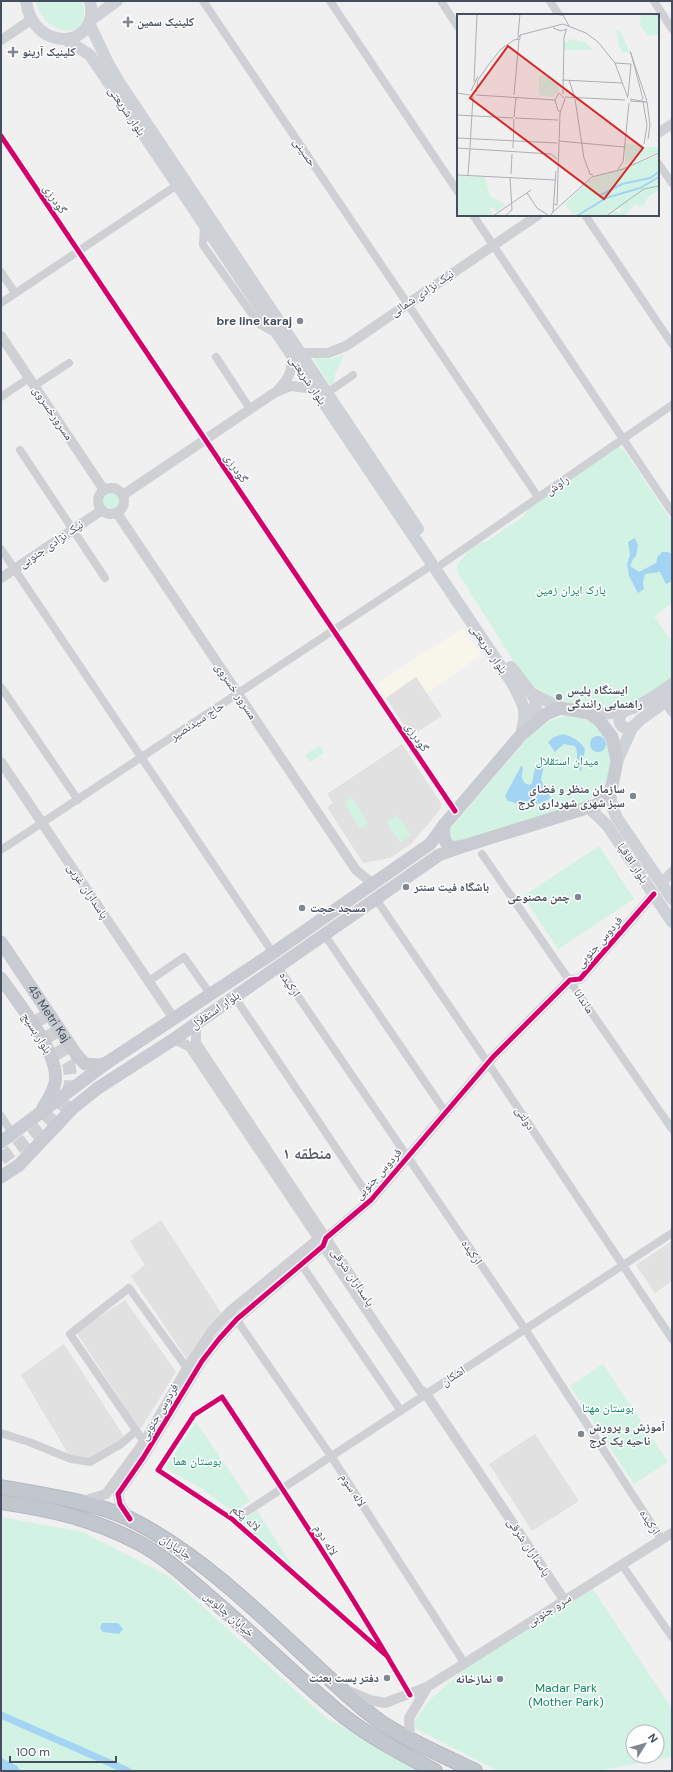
<svg xmlns="http://www.w3.org/2000/svg" width="673" height="1772" font-family="'DM Sans','Noto Naskh Arabic',sans-serif">
<rect width="100%" height="100%" fill="#f1f0f0"/>
<!-- commercial -->
<path fill="#f8f6eb" d="M463,628L481,655L427,693L416,677L386,698L376,684Z"/>
<!-- education -->
<g fill="#e2e1e2">
<path d="M416,677L442,716L411,736L386,698Z"/>
<path d="M402,744L441,803V808L438,812L411,844L390,858L363,863L327,807L333,803L327,794Z"/>
<path d="M161,1220L222,1314L188,1361L131,1276L145,1265L130,1241Z"/>
<path d="M672,1241V1281L655,1293L636,1265Z"/>
<path d="M125,1300L176,1372L140,1430L76,1332Z"/>
<path d="M64,1344L125,1438L89,1459L70,1457L21,1375Z"/>
<path d="M535,1434L579,1501L532,1531L489,1464Z"/>
</g>
<!-- green -->
<g fill="#d2f2e4" fill-rule="evenodd">
<path d="M36,1H82C95,43 43,38 36,1Z"/>
<path d="M345,354L335,374L334,385L331,387L313,357L331,359Z"/>
<path d="M618,446L625,451L672,522V603L654,616L672,642V679L644,698L623,706L595,707L581,706L554,698L534,687L516,665L458,573L457,565L469,550L480,543L486,542L524,516L529,505Z"/>
<circle cx="111" cy="501" r="12"/>
<path d="M571,715C619,722 625,780 585,802L453,844L448,831L526,740C539,726 551,718 571,715Z"/>
<path d="M319,745L324,753L310,762L305,755Z"/>
<path d="M352,797L368,824L360,829L344,802Z"/>
<path d="M397,815L411,835L400,843L386,822Z"/>
<path d="M599,846L634,899L558,949L523,896Z"/>
<path d="M603,1364L668,1462L634,1484L570,1386Z"/>
<path d="M196,1422L250,1501L233,1512L201,1488L165,1468Z"/>
<path d="M257,1510L301,1580L239,1523Z"/>
<path d="M1,1517L83,1532L170,1577L326,1718L422,1771H1Z"/>
<path d="M593,1589L672,1709V1757L596,1771H498L415,1728L414,1721L432,1698L466,1668ZM633,1732H657V1756H633Z"/>
</g>
<!-- water -->
<g fill="#a3d4f3">
<path d="M635,538L638,546L636,556L633,559L630,566L639,572L656,563L658,556L662,552H668L672,554V581L666,584L660,572L645,574L643,583L644,589L638,593L629,576L627,564L630,555L628,542Z"/>
<path d="M563,734C573,737 579,740 585,749L581,772C573,759 580,756 575,746L564,744L555,752L548,742L554,737Z"/>
<circle cx="598" cy="744" r="8"/>
<path d="M536,763L544,764L541,780L551,798C535,807 524,806 508,801L505,796L521,766L523,767C522,775 520,782 529,785L532,783Z"/>
<path d="M102,1623H118L123,1629L119,1634L103,1632L100,1628Z"/>
</g>
<g fill="none" stroke-linecap="round" stroke-linejoin="round">
<!-- canal -->
<path stroke="#a3d4f3" stroke-width="7" d="M1,1715L128,1771"/>
<!-- river -->
<path stroke="#a3d4f3" stroke-width="13" d="M1,1765L13,1771"/>
<!-- primary-tunnel -->
<path stroke="#cfd0d3" stroke-width="13" stroke-dasharray="13 6" stroke-linecap="butt" d="M1,1159C24,1142 60,1118 69,1089C72,1081 70,1073 69,1065L35,1010"/>
<defs>
<g id="trunk">
<path d="M1,1487C42,1495 93,1501 130,1519C199,1553 261,1615 317,1667C337,1685 357,1705 379,1721C408,1741 443,1755 475,1771"/>
<path d="M1,1502C51,1509 94,1519 139,1543C164,1556 185,1576 206,1594C250,1631 291,1672 335,1709C365,1735 400,1752 435,1771"/>
</g>
</defs>
<!-- trunk casing -->
<use href="#trunk" stroke="#b4b7c0" stroke-width="16"/>
<!-- minor -->
<g stroke="#ced0d4" stroke-width="8">
<path d="M203,1L538,497"/>
<path d="M330,1L458,192"/>
<path d="M441,1L458,27"/>
<path d="M550,1L559,15"/>
<path d="M654,1L672,29"/>
<path d="M1,136L455,811"/>
<path d="M658,163L672,183"/>
<path d="M473,215L672,512"/>
<path d="M585,215L672,344"/>
<path d="M204,225L203,245L259,324L275,333"/>
<path d="M1,272L15,293"/>
<path d="M1,303L177,185"/>
<path d="M216,357L250,409"/>
<path d="M34,386L69,363"/>
<path d="M327,393L353,375"/>
<path d="M1,397L29,378"/>
<path d="M20,450L105,578"/>
<path d="M1,549L273,953"/>
<path d="M442,564L672,405"/>
<path d="M1,687L78,800"/>
<path d="M665,703L672,713"/>
<path d="M1,850L432,565"/>
<path d="M482,854L672,1129"/>
<path d="M376,899L488,1063L672,1339"/>
<path d="M324,934L446,1113"/>
<path d="M278,967L525,1329L662,1540"/>
<path d="M149,981L184,957L211,995"/>
<path d="M234,996L371,1200"/>
<path d="M1,1116L12,1133"/>
<path d="M299,1261L401,1411"/>
<path d="M234,1316L331,1456L465,1664"/>
<path d="M1,1433L29,1442L71,1459L90,1462L121,1444L136,1431"/>
<path d="M144,1442L70,1334L129,1288L187,1368"/>
<path d="M234,1520L672,1233"/>
<path d="M622,1565L672,1637"/>
<path d="M388,1657L232,1519L158,1470L194,1415L222,1397C287,1495 351,1593 410,1695"/>
</g>
<!-- tertiary -->
<g stroke="#ced0d4" stroke-width="10">
<path d="M1,40L32,19"/>
<path d="M658,133L672,124"/>
<path d="M1,336L104,490"/>
<path d="M300,353H328L346,346L538,215"/>
<path d="M277,391C289,378 292,373 292,355"/>
<circle cx="111" cy="501" r="13"/>
<path d="M123,495L274,393L291,386L314,389"/>
<path d="M117,513L356,870L373,884"/>
<path d="M1,578L102,510"/>
<path d="M1,762L174,1019"/>
<path d="M661,884L672,872"/>
<path d="M200,1020L196,1029V1043L359,1288"/>
<path d="M171,1041H179L190,1047L420,1390L426,1394L565,1601"/>
<path d="M79,1502L106,1494L144,1442L187,1368L211,1332L230,1311L318,1239L324,1238"/>
<path d="M130,1519L120,1504L118,1494L143,1458L202,1361L219,1339L237,1319L323,1246L326,1238L371,1200L493,1057L570,980L580,979L654,894"/>
<path d="M348,1691L370,1700L385,1703L427,1687L672,1533"/>
<path d="M410,1739L409,1718L427,1688"/>
</g>
<!-- secondary -->
<g stroke="#ced1d5" stroke-width="12">
<path d="M26,1C33,54 101,49 90,1"/>
<path d="M92,19L117,1"/>
<path d="M89,23L108,63L119,82L418,529"/>
<path d="M65,39L90,55L512,683C524,706 528,709 521,735"/>
<path d="M511,667L531,693L561,708"/>
<path d="M525,709L530,712L536,708L535,699L531,693"/>
<path d="M624,711C615,720 620,730 632,728"/>
<path d="M589,713C628,716 642,705 672,684"/>
<path d="M617,761L632,728L640,720L672,697"/>
<path d="M610,792L612,807L617,818L672,899"/>
<path d="M589,808L607,825L672,922"/>
</g>
<!-- primary -->
<g stroke="#c8cbd1" stroke-width="13">
<path id="s1" d="M1,942L76,1054L85,1064L98,1065L107,1063"/>
<path d="M1,978C17,1002 61,1054 55,1083C53,1092 47,1101 43,1108"/>
<path d="M1,1142L108,1062L273,953L430,844L444,825"/>
<path d="M1,1177L19,1165L73,1108L98,1088L171,1041L439,855L464,846L596,805L610,792L613,781L617,761L612,737L600,721L589,713L561,708L546,714L521,735L444,825C443,834 443,844 453,848L464,846"/>
</g>
<!-- trunk -->
<use href="#trunk" stroke="#c2c6cd" stroke-width="14"/>
<defs>
<g id="cycleway">
<path d="M1,136L455,811"/>
<path d="M130,1519L120,1504L118,1494L143,1458L202,1361L219,1339L237,1319L323,1246L326,1238L371,1200L493,1057L570,980L580,979L654,894"/>
<path d="M388,1657L232,1519L158,1470L194,1415L222,1397C287,1495 351,1593 410,1695"/>
</g>
</defs>
<!-- cycleway casing -->
<use href="#cycleway" stroke="#fff" stroke-width="8"/>
<!-- cycleway -->
<use href="#cycleway" stroke="#d6006c" stroke-width="5"/>
</g>
<!-- markers -->
<g fill="#818791" stroke="#fff" stroke-width="1.5">
<path d="M126 16h4v4h4v4h-4v4h-4v-4h-4v-4h4z"/>
<path d="M11 46h4v4h4v4h-4v4h-4v-4h-4v-4h4z"/>
<circle cx="300" cy="321" r="4"/>
<circle cx="559" cy="697" r="4"/>
<circle cx="633" cy="796" r="4"/>
<circle cx="406" cy="887" r="4"/>
<circle cx="578" cy="897" r="4"/>
<circle cx="302" cy="908" r="4"/>
<circle cx="581" cy="1434" r="4"/>
<circle cx="387" cy="1678" r="4"/>
<circle cx="500" cy="1679" r="4"/>
</g>
<g text-anchor="middle" stroke-width="3" stroke-linejoin="round" paint-order="stroke">
<!-- poi labels -->
<g font-size="12" font-weight="bold" fill="#454e5e" stroke="#fff" text-anchor="start">
<text x="137" y="26">کلینیک سمین</text>
<text x="22" y="56">کلینیک آرینو</text>
<text x="292" y="325" text-anchor="end">bre line karaj</text>
<text x="567" y="694">ایستگاه پلیس<tspan x="567" dy="14">راهنمایی رانندگی</tspan></text>
<text x="625" y="793" text-anchor="end">سازمان منظر و فضای<tspan x="625" dy="14">سبز شهری شهرداری کرج</tspan></text>
<text x="414" y="891">باشگاه فیت سنتر</text>
<text x="570" y="901" text-anchor="end">چمن مصنوعی</text>
<text x="310" y="912">مسجد حجت</text>
<text x="589" y="1431">آموزش و پرورش<tspan x="589" dy="14">ناحیه یک کرج</tspan></text>
<text x="379" y="1682" text-anchor="end">دفتر پست بعثت</text>
<text x="492" y="1683" text-anchor="end">نمازخانه</text>
</g>
<!-- street labels -->
<g font-size="12" fill="#454e5e" stroke="#fff">
<text transform="translate(127 111) rotate(56)" y="4">بلوار شریعتی</text>
<text transform="translate(305 152) rotate(56)" y="4">حسینی</text>
<text transform="translate(55 199) rotate(56)" y="4">گودرزی</text>
<text transform="translate(422 293) rotate(-34)" y="4">نیک نژادی شمالی</text>
<text transform="translate(308 380) rotate(56)" y="4">بلوار شریعتی</text>
<text transform="translate(53 413) rotate(56)" y="4">مسرورخسروی</text>
<text transform="translate(236 468) rotate(56)" y="4">گودرزی</text>
<text transform="translate(557 485) rotate(-34)" y="4">راوش</text>
<text transform="translate(51 544) rotate(-34)" y="4">نیک نژادی جنوبی</text>
<text transform="translate(489 649) rotate(56)" y="4">بلوار شریعتی</text>
<text transform="translate(236 691) rotate(56)" y="4">مسرور خسروی</text>
<text transform="translate(197 721) rotate(-33)" y="4">حاج سیدنصیر</text>
<text transform="translate(417 737) rotate(56)" y="4">گودرزی</text>
<text transform="translate(633 863) rotate(56)" y="4">بلوار اقاقیا</text>
<text transform="translate(88 891) rotate(56)" y="4">پاسداران غربی</text>
<text transform="translate(599 942) rotate(-49)" y="4">فردوس جنوبی</text>
<text transform="translate(290 984) rotate(56)" y="4">ارکیده</text>
<text transform="translate(584 1001) rotate(56)" y="4">ماندانا</text>
<text transform="translate(215 1010) rotate(-35)" y="4">بلوار استقلال</text>
<text dy="4" stroke="none"><textPath href="#s1" startOffset="86">45 Metri Kaj</textPath></text>
<text transform="translate(37 1033) rotate(58)" y="4">بلوار بسیج</text>
<text transform="translate(525 1118) rotate(57)" y="4">دولتی</text>
<text transform="translate(378 1174) rotate(-48)" y="4">فردوس جنوبی</text>
<text transform="translate(472 1252) rotate(56)" y="4">ارکیده</text>
<text transform="translate(353 1277) rotate(56)" y="4">پاسداران شرقی</text>
<text transform="translate(453 1376) rotate(-33)" y="4">اشکان</text>
<text transform="translate(159 1412) rotate(-59)" y="4">فردوس جنوبی</text>
<text transform="translate(353 1490) rotate(57)" y="4">لاله سوم</text>
<text transform="translate(246 1518) rotate(40)" y="4">لاله یکم</text>
<text transform="translate(650 1522) rotate(57)" y="4">ارکیده</text>
<text transform="translate(326 1540) rotate(58)" y="4">لاله دوم</text>
<text transform="translate(176 1547) rotate(34)" y="4">جانبازان</text>
<text transform="translate(529 1547) rotate(56)" y="4">پاسداران شرقی</text>
<text transform="translate(549 1610) rotate(-32)" y="4">سرو جنوبی</text>
<text transform="translate(229 1614) rotate(41)" y="4">خیابان چالوس</text>
</g>
<!-- park labels -->
<g font-size="12" fill="#0e8760" stroke="#fff">
<text x="571" y="594">پارک ایران زمین</text>
<text x="567" y="765">میدان استقلال</text>
<text x="608" y="1412">بوستان مهتا</text>
<text x="197" y="1465">بوستان هما</text>
<text x="566" y="1692">Madar Park<tspan x="566" dy="14">(Mother Park)</tspan></text>
</g>
<!-- district labels -->
<g font-size="16" font-weight="bold" fill="#5b5d65" stroke="#fff">
<text x="307" y="1159">منطقه ۱</text>
</g>
</g>
<!-- overview -->
<g transform="translate(457 14)">
<rect width="202" height="202" fill="#f1f0f0"/>
<path d="M184,0H202V20L191,22L183,11ZM159,15L164,18L173,39L166,38L162,32ZM113,25L128,28L136,36H107V27H112ZM82,62L97,63V69H103L100,80L95,83L82,81ZM168,130L186,131L178,146L168,151ZM187,133H202V138L181,146ZM202,141V176L191,183L186,193L178,191L167,202H151L157,196L163,199L167,195L164,194L153,196L147,202H124L115,200L108,190L134,165ZM1,162L28,163L33,182L49,191L39,198L36,193L33,195L36,201L34,202H0Z" fill="#d2f2e4"/>
<path fill="none" stroke="#a3d4f3" stroke-width="2" d="M142,182L165,170L193,164L202,158M120,202L149,184L183,174L202,163"/>
<path fill="none" stroke="#acafb6" stroke-width="1" d="M94,0L106,1L112,12M96,14L104,17L110,15M63,21L106,10L129,19L141,28L158,49L171,84M61,22L63,0M173,37L190,87M174,39L186,85L184,86M158,49L174,50L171,82M105,66L165,69M112,66L118,84M17,68L20,0M14,77L21,62M19,78L21,66L32,50L44,35L57,26L63,25V21L60,25M0,79L13,81M106,80L107,24L109,16M19,81L98,86M57,81L62,25M108,83L168,86M118,85L127,144L133,160L136,161M173,85L190,88L173,87M186,88L190,111L187,130M190,88L193,111L191,125M0,101L56,104M57,103L59,83M58,104L101,106M0,124L100,129M102,127L167,133M0,134L94,140L100,145M13,134L16,82M56,134L57,105M161,155L166,148L172,89M54,160L55,140M1,161L99,166M11,161L13,135M70,179L80,194L91,201M97,190L100,191L103,99L108,85L102,79L98,86L101,97H104M96,198L135,163L166,155L202,139M36,202L74,176M48,202L55,196L53,163M93,202L96,198L99,157M149,202L187,175L202,172"/>
<path fill="#d62828" fill-opacity="0.15" stroke="#d62828" stroke-width="2" d="M51,32L186,134L147,185L13,84Z"/>
<rect width="202" height="202" fill="none" stroke="#454e5e" stroke-width="2"/>
</g>
<!-- border -->
<rect width="673" height="1772" fill="none" stroke="#454e5e" stroke-width="4"/>
<!-- north arrow -->
<g transform="translate(645 1744) rotate(53)"><circle r="19" fill="#ffffff" stroke="#b5b8bf"/>
<path d="M0-3L7 15L0 10L-7 15Z" fill="#818791"/>
<text y="-6" font-size="11" font-weight="bold" text-anchor="middle" fill="#454e5e">N</text>
</g>
<!-- scale -->
<path d="M10 1756v6h106v-6" fill="none" stroke="#454e5e" stroke-width="2"/>
<text x="16" y="1756" font-size="12" fill="#454e5e" stroke="#ffffff" stroke-width="3" paint-order="stroke">100 m</text>
</svg>
